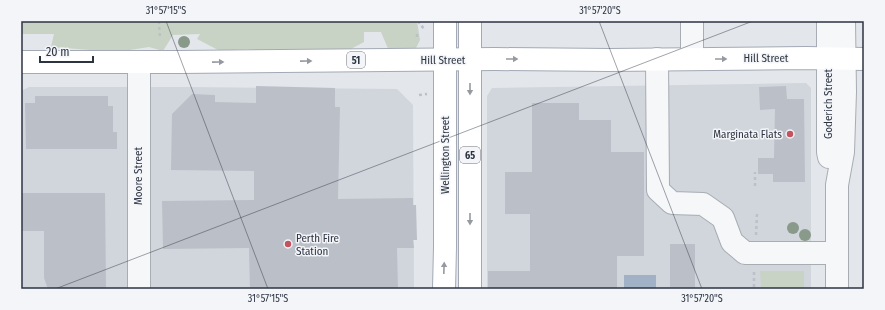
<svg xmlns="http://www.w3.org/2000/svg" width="885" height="310" font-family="'Fira Sans Condensed',sans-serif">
<rect width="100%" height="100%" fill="#e3e6ea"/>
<!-- built -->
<g fill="#d1d5dc">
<path d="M806,83L811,88V289H487V96L492,88Z"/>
<path d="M29,87H183L397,89L413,105L414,289H21V91Z"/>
</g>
<!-- green -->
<g fill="#c8d3c5">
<path d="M21,21H417L420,40L414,52L389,51L381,32H364V42L347,51H267L247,49L220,51L197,39L200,34L173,35L163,51L149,47L117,52L51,47L54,34H21Z"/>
<path d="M760,271H804V289H761Z"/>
</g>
<!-- water -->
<rect fill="#a1b2c7" x="624" y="275" width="32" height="14"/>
<!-- building -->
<g fill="#bbbfc7">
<path d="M256,86L335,88V107H340L338,199L413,198V205H416L417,240H413L414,248H397L398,289H250L249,248L163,249L162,201L254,200V171L171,170L172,114L192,94L215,95V102L256,103Z"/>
<path d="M786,86L787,99H804L805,182H773V174H758V158H774L775,109L760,110L759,87Z"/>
<path d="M35,96H108V106H113V132H117V149H26L25,103H35Z"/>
<path d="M532,103H579V120H611V152H644V256H617V289H488V271H530V214H505V172H532Z"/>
<path d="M21,193H105L106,289H48L44,278V231H21Z"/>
<rect x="670" y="244" width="25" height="45"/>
</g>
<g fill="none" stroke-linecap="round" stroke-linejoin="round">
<defs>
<g id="minor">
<path d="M828,21V152L829,157"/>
<path d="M657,59L658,190L672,203L703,204L723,218L732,242L745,253H837"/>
<path d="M692,59V21"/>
<path d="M139,62V289"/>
<path d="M837,289V185L843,152L845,92L844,21"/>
</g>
<g id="major">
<path d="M470,21V289"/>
<path d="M21,62H179L495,59L609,60L806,58L864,59"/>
<path d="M444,289L445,247V21"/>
</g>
</defs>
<!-- minor casing -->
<use href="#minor" stroke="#a8adb4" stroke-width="24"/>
<!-- major casing -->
<use href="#major" stroke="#a3aab5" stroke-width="24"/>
<!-- path -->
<g stroke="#bdc0c5" stroke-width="2.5" stroke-dasharray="3 3" stroke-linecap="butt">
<path d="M159,21L160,39"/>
<path d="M418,21L424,29H426"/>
<path d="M417,37V34"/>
<path d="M419,95L427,94"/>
<path d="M755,186V172"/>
<path d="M756,235L757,214"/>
<path d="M754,272V289"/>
</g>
<!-- minor -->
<use href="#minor" stroke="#f6f7f9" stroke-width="22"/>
<!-- major -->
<use href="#major" stroke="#fff" stroke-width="22"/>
</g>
<!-- trees -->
<g fill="#899a8a">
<circle cx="184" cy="42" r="6"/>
<circle cx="793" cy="228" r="6"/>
<circle cx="805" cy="235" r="6"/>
</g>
<!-- one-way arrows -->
<defs><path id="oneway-solid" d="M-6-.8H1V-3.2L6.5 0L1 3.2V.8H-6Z"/></defs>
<g fill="#9699a0">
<use href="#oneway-solid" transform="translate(512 59)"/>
<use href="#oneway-solid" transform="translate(721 59)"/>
<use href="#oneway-solid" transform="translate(306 61) rotate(-1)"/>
<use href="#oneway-solid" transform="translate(218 62) rotate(-1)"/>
<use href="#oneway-solid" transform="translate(470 89) rotate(90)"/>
<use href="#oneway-solid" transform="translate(470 219) rotate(90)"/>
<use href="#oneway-solid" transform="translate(444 268) rotate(-88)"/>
</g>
<!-- ticks -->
<path fill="none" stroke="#2c3341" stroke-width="1" stroke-opacity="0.45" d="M166,21L268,289M599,21L702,289M55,289L753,21"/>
<!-- markers -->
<g fill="#c45360" stroke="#f3f5f8" stroke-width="1.5">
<circle cx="790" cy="134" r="4"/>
<circle cx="288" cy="244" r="4"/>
</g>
<g text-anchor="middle" stroke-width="3" stroke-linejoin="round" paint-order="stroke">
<!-- shield labels -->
<g fill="#f3f5f8" stroke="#686d78" stroke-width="1">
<rect x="347" y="52" width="18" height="16" rx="3"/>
<rect x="460" y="147" width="20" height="16" rx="3"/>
</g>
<g font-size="10" font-weight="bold" fill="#2c3341">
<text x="356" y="64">51</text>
<text x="470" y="159">65</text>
</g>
<!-- street labels -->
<g font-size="11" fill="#2c3341" stroke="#f3f5f8">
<text x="766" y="62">Hill Street</text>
<text x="443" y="64">Hill Street</text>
<text transform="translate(828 104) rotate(-90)" y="4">Goderich Street</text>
<text transform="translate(445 155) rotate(-90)" y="4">Wellington Street</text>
<text transform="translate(138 176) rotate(-90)" y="4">Moore Street</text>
</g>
<!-- poi labels -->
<g font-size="11" fill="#2c3341" stroke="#f3f5f8" text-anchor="end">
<text x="782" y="138">Marginata Flats</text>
<text x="296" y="242" text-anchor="start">Perth Fire<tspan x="296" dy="13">Station</tspan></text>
</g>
</g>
<!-- border -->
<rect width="885" height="310" fill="none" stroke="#f3f5f8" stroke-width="44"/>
<!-- scale -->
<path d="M40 56v6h53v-6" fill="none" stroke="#2c3341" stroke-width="2"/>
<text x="46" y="56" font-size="12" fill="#2c3341" stroke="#f3f5f8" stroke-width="3" paint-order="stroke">20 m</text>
<rect x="22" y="22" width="841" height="266" fill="none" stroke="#2c3341" stroke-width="1.5"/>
<g font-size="10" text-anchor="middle" fill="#2c3341">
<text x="166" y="14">31°57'15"S</text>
<text x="600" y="14">31°57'20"S</text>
<text x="268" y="302">31°57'15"S</text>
<text x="702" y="302">31°57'20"S</text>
</g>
</svg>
